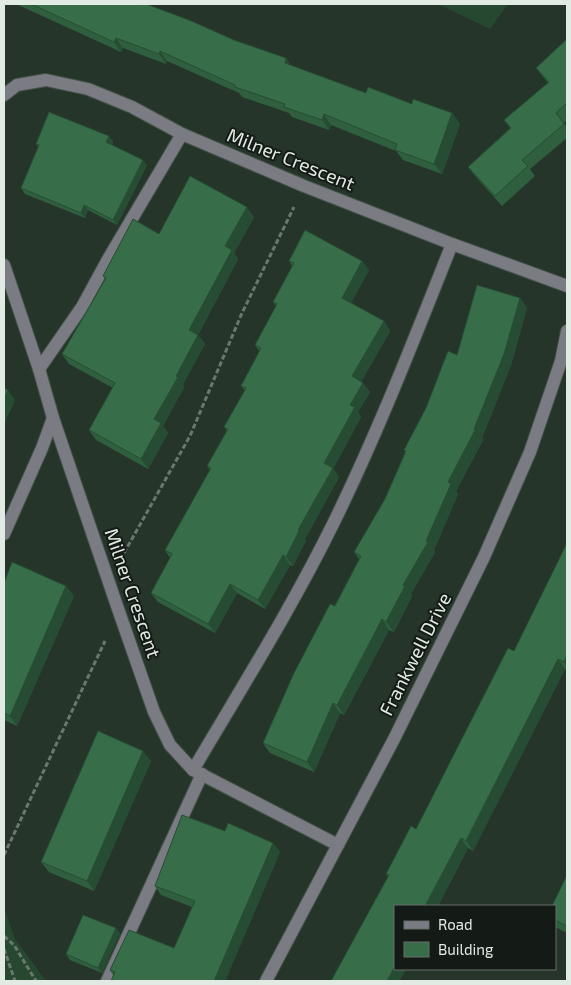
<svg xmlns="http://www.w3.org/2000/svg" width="571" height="985" font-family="'Exo 2',sans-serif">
<rect width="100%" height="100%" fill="#26352a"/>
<!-- green -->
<g fill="#264831">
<path d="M438,4H508L490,29Z"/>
<path d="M4,908L15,939L46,981H4Z"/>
</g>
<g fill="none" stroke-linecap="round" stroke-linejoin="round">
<defs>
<g id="minor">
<path d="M4,95L17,85L46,80L88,89L132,107L182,134L304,186L452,244L567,286"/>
<path d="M4,265L39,369L53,418L117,606L154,712L170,745L193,770L338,845"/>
<path d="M39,369L82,307L107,261L182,134"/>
<path d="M4,534L42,448L53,418"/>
<path d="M193,770C242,687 293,606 335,520C379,430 415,337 452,244"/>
<path d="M107,981L202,774"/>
<path d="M266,981L394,739L484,557L530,452L561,361L567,331"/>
</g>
</defs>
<!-- minor casing -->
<use href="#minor" stroke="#445248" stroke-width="14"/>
<!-- path -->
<g stroke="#6a776d" stroke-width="3" stroke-dasharray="5 2.5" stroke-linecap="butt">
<path d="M124,553L190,436L242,313L294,207"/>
<path d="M4,855L105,641"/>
<path d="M4,936L14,945L36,981"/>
<path d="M4,949L15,981"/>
</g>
<!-- minor -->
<use href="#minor" stroke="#7b7b84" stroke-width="12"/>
</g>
<!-- wall -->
<g fill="#2f5f3f">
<path d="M16,4H140L292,66L366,93L452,113L460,124L442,174L403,160L396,151L331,125L329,130L292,117L289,113L242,97L239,93L167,61L166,64L123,48L121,52Z"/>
<path d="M567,39V120L564,123L567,128V138L530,169L535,176L502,206L476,177L468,167L510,128L504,120L548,83L536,68Z"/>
<path d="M109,136L113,142L112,145L147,165L117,225L88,210L85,218L25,194L21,188L38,147L36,144Z"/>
<path d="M254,217L234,253L238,259L198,335L205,344L183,384L184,387L163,426L168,433L148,469L96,440L89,430L113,388L69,364L62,354L105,279L103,276L159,234Z"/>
<path d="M289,261H362L369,270L351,303L384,321L390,331L361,382L370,392L358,412L361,417L333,469L339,477L305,539L306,540L293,566L290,565L265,609L237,593L215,633L158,602L151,593L170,558L165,550L210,470L207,466L227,431L224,427L245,391L241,386L260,352L255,345L276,306L273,302L292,266Z"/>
<path d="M520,298L527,308L511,365L482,438L483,440L456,491L458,494L434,550L435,552L411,594L412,596L394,632L389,630L344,715L340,713L314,772L270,753L263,743L359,559L354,552L385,499L405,452L404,450L457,355Z"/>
<path d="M567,543V670L565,669L473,851L468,848L438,906H395V969H409L408,970L406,969L399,981H331L388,877L386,874L416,829L514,651Z"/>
<path d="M4,583L74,596L17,726L4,720Z"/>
<path d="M151,761L94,891L49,872L41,862Z"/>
<path d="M225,831L273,843L280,852L225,981L113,975L110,970L174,948L192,907L161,895L155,886Z"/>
<path d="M567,875V933L555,927V906Z"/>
<path d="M120,933L102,973L70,960L66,954Z"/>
</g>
<!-- shaded-wall -->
<g fill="#264d33">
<path d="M116,38L123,48L121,52L114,42Z"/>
<path d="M160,51L167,61L166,64L159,54Z"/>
<path d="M286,58L294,69L285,63Z"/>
<path d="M452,113L460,124L442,174L434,164Z"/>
<path d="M324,114L331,125L329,130L322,120Z"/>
<path d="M109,136L113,142L110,148L106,142Z"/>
<path d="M143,160L147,165L117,225L113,220Z"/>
<path d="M84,205L88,210L85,218L81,213Z"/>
<path d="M247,207L254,217L234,253L238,259L198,335L205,344L183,384L184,387L163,426L168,433L148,469L141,459L154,419L176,376L189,330L225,246Z"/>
<path d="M362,261L369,270L349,307L342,298Z"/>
<path d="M520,298L527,308L511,365L482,438L483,440L456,491L458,494L434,550L435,552L411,594L412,596L394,632L386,622L403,585L426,541L448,482L474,429Z"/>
<path d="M384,321L390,331L359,386L352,376Z"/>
<path d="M363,383L370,392L358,412L361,417L333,469L339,477L305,539L306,540L293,566L286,557L298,530L324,463L350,405Z"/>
<path d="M8,390L15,400L4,425V399Z"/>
<path d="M283,555L290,565L265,609L258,600Z"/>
<path d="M230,584L237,593L215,633L208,624Z"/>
<path d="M66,586L74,596L17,726L10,716Z"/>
<path d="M382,619L389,630L344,715L337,705Z"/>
<path d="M567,655V667L564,662Z"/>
<path d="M558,659L565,669L473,851L466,841Z"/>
<path d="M333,703L340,713L314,772L307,762Z"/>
<path d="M143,751L151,761L94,891L87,881Z"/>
<path d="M461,838L468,848L438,906H425Z"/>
<path d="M273,843L280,852L225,981H214Z"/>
<path d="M116,928L120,933L102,973L98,968Z"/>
<path d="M395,966V969H406L399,981H387Z"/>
</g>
<!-- building -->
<g fill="#376e49" stroke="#264d33">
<path d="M31,4H140L143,5L144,4H146L189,20L234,40L286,58L285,63L366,93L368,87L412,104L413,99L452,113L434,164L395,150L397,144L324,114L322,120L284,107L285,104L235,87V85L160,51L159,54L116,38L114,42Z"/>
<path d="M567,39V103L556,113L564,124L522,160L528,166L495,196L468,167L511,128L504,120L549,82L536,68Z"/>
<path d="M49,112L109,136L106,142L143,160L113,220L84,205L81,213L21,188L39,145L36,144Z"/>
<path d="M190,176L247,207L225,246L232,250L189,330L198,335L176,376L178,377L154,419L161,423L141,459L89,430L115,383L62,354L106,278L103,276L133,219L159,234Z"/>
<path d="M305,230L362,261L342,298L384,321L352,376L363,383L350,405L355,407L324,463L333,468L298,530L299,531L286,557L283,555L258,600L230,584L208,624L151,593L172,554L165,550L211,468L207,466L228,429L224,427L246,388L241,386L261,348L255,345L277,304L273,302L294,263L289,261Z"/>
<path d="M477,285L520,298L504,354L474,429L475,430L448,482L451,484L426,541L428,542L403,585L405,586L386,622L382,619L337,705L333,703L307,762L263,743L294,673L330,604L335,606L361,556L354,552L385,499L406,451L404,450L426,408L448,351L457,355Z"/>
<path d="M4,388L8,390L4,399Z"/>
<path d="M567,543V655L564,662L558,659L466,841L461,838L425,906H395V966L387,981H331L389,875L386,874L411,826L416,829L508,648L514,651Z"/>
<path d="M12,562L66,586L10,716L4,713V583Z"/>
<path d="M98,731L143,751L87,881L41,862Z"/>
<path d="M182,815L225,831L228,823L273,843L214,981H111L115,972L110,970L129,930L174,948L195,901L155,886Z"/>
<path d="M567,875V926L555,920V906H552Z"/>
<path d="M83,915L116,928L98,968L66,954Z"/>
</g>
<g text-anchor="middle" stroke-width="4" stroke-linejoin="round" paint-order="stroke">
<!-- street labels -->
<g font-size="19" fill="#e1eae3" stroke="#141b16">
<text transform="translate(291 159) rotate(22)" y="7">Milner Crescent</text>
<text transform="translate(133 593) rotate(71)" y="7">Milner Crescent</text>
<text transform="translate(415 654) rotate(-63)" y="7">Frankwell Drive</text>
</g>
</g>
<!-- border -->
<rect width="571" height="985" fill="none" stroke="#e1eae3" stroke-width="10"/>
<!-- legend -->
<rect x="394" y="905" width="162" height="65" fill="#141b16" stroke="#666e68"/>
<rect x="404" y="921" width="25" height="8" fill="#7b7b84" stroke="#666e68"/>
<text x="438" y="930" font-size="15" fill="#e1eae3">Road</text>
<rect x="404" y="942" width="25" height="15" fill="#376e49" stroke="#666e68"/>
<text x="438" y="955" font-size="15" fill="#e1eae3">Building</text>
</svg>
